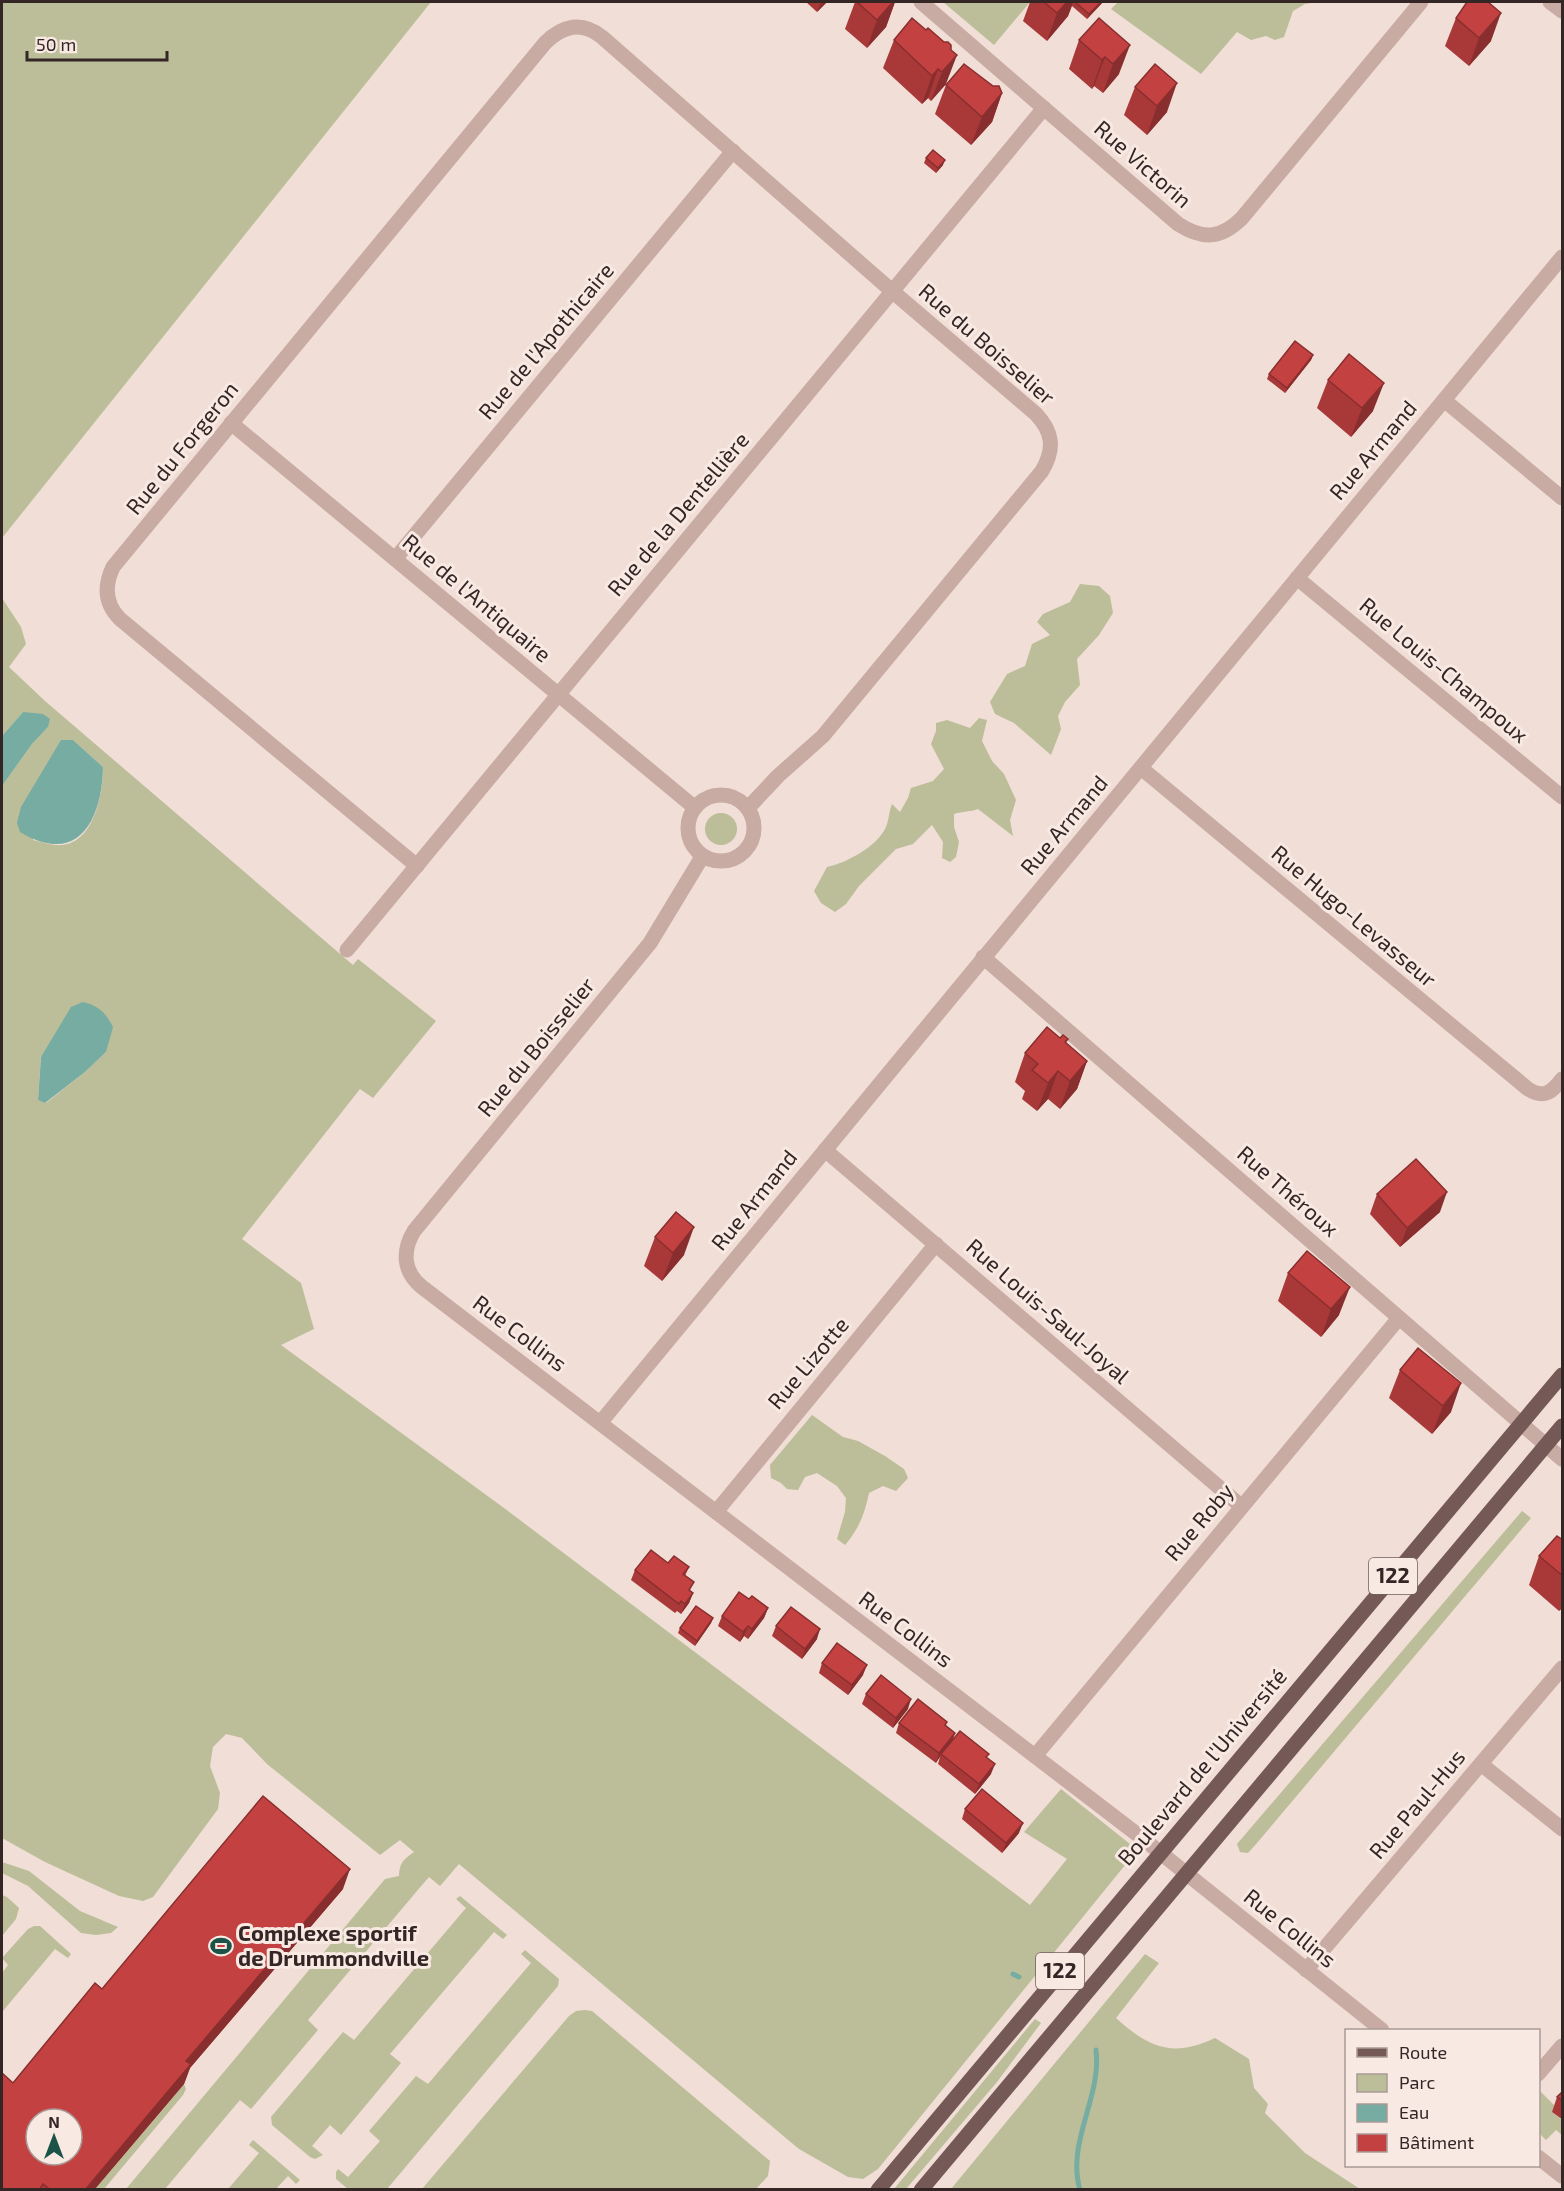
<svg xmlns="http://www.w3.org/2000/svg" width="1564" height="2191" font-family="'Exo 2',sans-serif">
<rect width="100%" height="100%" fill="#f0ded7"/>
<!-- green -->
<g fill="#bbbe98" fill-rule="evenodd">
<path d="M2,2H431L2,538Z"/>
<path d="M943,2H1030L994,45Z"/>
<path d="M1118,2H1317L1305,4L1293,11L1284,37L1275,40L1266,36L1251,40L1237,32L1201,74L1111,9Z"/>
<path d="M1080,584L1099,586L1110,596L1113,613L1099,635L1077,659L1080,685L1065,702L1058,716L1061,729L1051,755L1014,723L995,714L990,702L1007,674L1025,666L1032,644L1050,635L1037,622L1043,614L1070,602Z"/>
<path d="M2,598L21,627L26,644L9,667L45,701L353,965L358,959L436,1021L373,1098L360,1089L242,1239L301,1283L314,1329L281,1345L504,1508L1030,1905L1067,1859L1024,1832L1061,1789L1130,1844V1859L878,2169L863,2179L848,2177L799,2149L459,1864L440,1886L429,1877L422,1885L308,2020L318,2030L251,2109L240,2100L165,2189H126L385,1879L399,1876C399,1863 404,1859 414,1852L400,1840L380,1855L267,1764L242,1738L226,1734L213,1747L210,1766L220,1793L218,1809L153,1897L143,1901L119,1896L45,1862L2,1838V786L32,744L48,727L23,712L2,736ZM73,740L103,767C103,792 95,842 62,845C53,846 42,842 33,840ZM106,1052L85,1072L46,1103L38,1100L41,1056Z"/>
<path d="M979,718L987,720L982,741L992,761L1004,774L1016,800L1010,820L1013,836L978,809C970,812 963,811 954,814V827L959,842L956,857L950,862L942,858L943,842L932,825L913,844L896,849L859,886L846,904L835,912L821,903L814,891L827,867C846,863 877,847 886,827C889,820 889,811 892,804L900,812L908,798L911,788L933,781L944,769L931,744L936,731V723L947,720L970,728Z"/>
<circle cx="721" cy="829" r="16"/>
<path d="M812,1415L843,1437L858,1441L885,1456L904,1469L908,1478L896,1491L883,1486L869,1493C865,1513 859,1529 845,1545L837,1539L845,1512L846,1498L837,1486L817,1473L805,1477L798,1490L787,1489L781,1483L771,1478L770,1465Z"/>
<path d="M1522,1511L1531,1518L1257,1843L1248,1853L1240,1852L1237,1844Z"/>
<path d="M2,1862L29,1871L80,1911L118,1927L111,1933L96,1935L81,1933L28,1886L2,1873Z"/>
<path d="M2,1895L7,1897L19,1908L16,1919L2,1936Z"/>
<path d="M460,1896L507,1935L503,1939L494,1932L390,2054L401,2063L341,2135L330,2125L312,2146L323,2155L315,2159L310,2157L272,2125L271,2117L343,2032L354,2040L466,1908L456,1899Z"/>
<path d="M34,1926H40L71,1954L68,1958L55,1949L2,2012V1973L8,1965L2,1958L28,1929Z"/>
<path d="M525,1950L559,1979L558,1986L387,2189H348L336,2179V2172L338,2169L348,2177L380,2141L369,2131L416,2076L428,2084L531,1963L521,1954Z"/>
<path d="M1145,1954L1159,1963L1116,2018C1149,2048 1173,2058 1215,2038L1249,2059L1254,2088L1268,2104L1265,2113L1305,2153L1360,2189H951Z"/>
<path d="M585,2010L592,2011L770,2161L768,2176L756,2189H422L569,2016L576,2011Z"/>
<path d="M1035,2019L1041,2023L997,2082L906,2189H894Z"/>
<path d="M184,2084L186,2089L183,2095L104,2189H94Z"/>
<path d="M1541,2092L1556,2107L1552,2112L1562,2120V2135L1556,2130L1546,2140L1539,2133L1538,2095Z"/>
<path d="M253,2140L300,2180L296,2184L288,2176L276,2189H228L259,2153L249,2145Z"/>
</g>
<!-- water -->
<g fill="#77aca2">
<path d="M23,712L43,714L50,719L48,727L32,744L2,786V736Z"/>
<path d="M61,740H73L103,767C102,820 78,867 20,832L17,823L21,807Z"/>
<path d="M83,1002C99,1006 105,1012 113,1027L106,1052L85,1072L45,1103L38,1100L41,1057L71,1007Z"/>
</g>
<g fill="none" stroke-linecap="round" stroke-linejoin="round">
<!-- stream -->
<g stroke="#77aca2" stroke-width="5">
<path d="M1013,1974L1019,1977"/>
<path d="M1080,2190C1066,2142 1102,2097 1096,2050"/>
</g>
<!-- minor -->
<g stroke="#c8aba3" stroke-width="15">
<path d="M921,2L1178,224C1203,240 1221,239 1242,218L1421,2"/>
<path d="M1550,2L1562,11"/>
<path d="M1444,400L1562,498"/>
<path d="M231,423L694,807"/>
<path d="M395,559L733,151"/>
<path d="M1297,578L1562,797"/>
<path d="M1141,768L1528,1089C1544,1099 1552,1092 1562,1079"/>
<circle cx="721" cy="828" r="33"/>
<path d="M702,857L650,943L414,1231C402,1251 403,1272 422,1287L1142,1838L1382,2030"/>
<path d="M417,866L120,619C105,604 104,586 113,567L545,43C563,25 582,21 602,37L892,291L1036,414C1053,432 1055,449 1042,471L823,736L778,776L748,808"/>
<path d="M347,950L1044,108"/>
<path d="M983,957L1562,1459"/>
<path d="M825,1150L1241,1506"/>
<path d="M600,1423L1562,257"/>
<path d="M716,1512L936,1244"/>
<path d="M1035,1756L1399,1318"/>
<path d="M1481,1764L1562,1829"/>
<path d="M1306,1970L1562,1668"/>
<path d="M1538,2074L1562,2046"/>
<path d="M1538,2157L1562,2176"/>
</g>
<!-- primary -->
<g stroke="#755956" stroke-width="15">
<path d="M878,2190L1562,1375"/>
<path d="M921,2190L1562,1426"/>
</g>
</g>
<!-- wall -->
<g fill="#a93838">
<path d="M806,2H827L817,12Z"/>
<path d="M855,2H895L886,27L867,48L845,29Z"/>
<path d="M1030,2H1103L1087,19L1072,6L1068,16L1047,41L1023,21Z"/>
<path d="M1099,18L1119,74L1103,93L1094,86L1092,89L1069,69L1079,40Z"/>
<path d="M1456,18L1491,41L1469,66L1445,46Z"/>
<path d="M926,30L946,84L931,101L928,98L922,104L883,68L894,40Z"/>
<path d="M946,85L1002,93L992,122L971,145L935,114Z"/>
<path d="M1135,87L1167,112L1147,135L1124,115Z"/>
<path d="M926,158L943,165L936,173L924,163Z"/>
<path d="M1313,355L1311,360L1285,393L1267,379L1269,374Z"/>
<path d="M1328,380L1373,411L1351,437L1317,408Z"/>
<path d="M1060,1038L1068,1039L1066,1043L1087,1061L1077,1089L1060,1109L1048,1099L1037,1111L1022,1099L1025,1091L1015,1082L1025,1053Z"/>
<path d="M1377,1194L1440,1212L1400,1247L1370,1214Z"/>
<path d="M655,1237L684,1255L662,1281L644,1266Z"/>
<path d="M1288,1273L1339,1315L1321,1337L1278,1301Z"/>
<path d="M1400,1370L1451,1412L1432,1434L1389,1398Z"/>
<path d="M1563,1538V1608L1559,1611L1529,1585L1539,1556L1562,1539Z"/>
<path d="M668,1563L689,1567L685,1576L691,1592L693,1593L689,1603L681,1614L677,1611L675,1613L631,1580L635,1570Z"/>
<path d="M749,1599L768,1608L764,1618L748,1639L744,1636L740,1642L718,1626L722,1616Z"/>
<path d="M713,1618L711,1623L695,1646L678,1633L680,1628Z"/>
<path d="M776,1626L817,1639L802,1659L772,1636Z"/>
<path d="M822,1663L863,1675L848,1695L819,1673Z"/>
<path d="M866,1694L908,1709L893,1728L862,1704Z"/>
<path d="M899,1723L946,1726L953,1740L987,1758L991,1774L975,1794L938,1764L940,1757L936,1763L896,1733Z"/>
<path d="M965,1809L1019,1833L1002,1853L962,1819Z"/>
<path d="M343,1889L190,2068L184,2084L94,2190H2L13,2083L102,1989Z"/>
<path d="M1563,2091V2120L1552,2112L1557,2097Z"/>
</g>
<!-- shaded-wall -->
<g fill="#892e2e">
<path d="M821,2H827L817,12Z"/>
<path d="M893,2H895L886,27L867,48L877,20Z"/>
<path d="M1067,2H1073L1068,16L1047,41L1057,13Z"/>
<path d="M1101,2H1103L1087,19L1089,14Z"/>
<path d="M1501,13L1491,41L1469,66L1479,38Z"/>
<path d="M1130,45L1119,74L1103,93L1113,64Z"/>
<path d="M957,55L946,84L931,101L942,72Z"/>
<path d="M1105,57L1094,86L1092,89L1102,60Z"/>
<path d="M938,69L928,98L922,104L932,76Z"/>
<path d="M1177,83L1167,112L1147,135L1157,106Z"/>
<path d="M1002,93L992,122L971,145L982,117Z"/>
<path d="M945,160L943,165L936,173L938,168Z"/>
<path d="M1313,355L1311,360L1285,393L1287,388Z"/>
<path d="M1384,383L1373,411L1351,437L1362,408Z"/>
<path d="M1087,1061L1077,1089L1060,1109L1070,1081Z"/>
<path d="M1058,1071L1048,1099L1037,1111L1048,1083Z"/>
<path d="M1447,1192L1440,1212L1400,1247L1407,1228Z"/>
<path d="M694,1227L684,1255L662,1281L673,1253Z"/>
<path d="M1350,1287L1339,1315L1321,1337L1331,1309Z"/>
<path d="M1461,1383L1451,1412L1432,1434L1443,1406Z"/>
<path d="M693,1593L689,1603L681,1614L685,1604Z"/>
<path d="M768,1608L764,1618L748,1639L752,1629Z"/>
<path d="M713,1618L711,1623L695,1646L697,1641Z"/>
<path d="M748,1626L744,1636L740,1642L743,1632Z"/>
<path d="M820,1629L817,1639L802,1659L805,1649Z"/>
<path d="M867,1665L863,1675L848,1695L852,1685Z"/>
<path d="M911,1699L908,1709L893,1728L896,1718Z"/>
<path d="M955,1733L952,1743L941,1754L936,1763L939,1753Z"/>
<path d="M995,1764L991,1774L975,1794L979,1784Z"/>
<path d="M1023,1823L1019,1833L1002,1853L1006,1843Z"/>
<path d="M350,1869L343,1889L190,2068L184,2084L94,2190H85L186,2061Z"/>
</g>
<!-- building -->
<g fill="#c44141" stroke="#892e2e" stroke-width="1.5" fill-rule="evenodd">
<path d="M857,2H893L877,20Z"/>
<path d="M1044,2H1067L1057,13Z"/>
<path d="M1075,2H1101L1089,14Z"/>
<path d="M1467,2H1488L1501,13L1479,38L1456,18Z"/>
<path d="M912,18L926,30L928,28L944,42H948L951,45V50L957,55L942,72L938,69L932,76L894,40Z"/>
<path d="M1099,18L1130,45L1113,64L1105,57L1102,60L1079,40Z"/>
<path d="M964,64L993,86H999L1002,93L982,117L946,85Z"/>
<path d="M1155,64L1177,83L1157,106L1135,87Z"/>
<path d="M933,150L945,160L938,168L926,158Z"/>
<path d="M1295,341L1313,355L1287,388L1269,374Z"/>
<path d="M1349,354L1384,383L1362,408L1328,380Z"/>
<path d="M1047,1027L1060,1038L1063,1035L1068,1039L1065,1042L1087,1061L1070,1081L1058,1071L1048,1083L1032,1070L1038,1064L1025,1053Z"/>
<path d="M1416,1159L1447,1192L1407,1228L1377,1194Z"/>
<path d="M676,1212L694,1227L673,1253L655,1237Z"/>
<path d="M1307,1251L1350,1287L1331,1309L1288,1273Z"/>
<path d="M1418,1348L1461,1383L1443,1406L1400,1370Z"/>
<path d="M1557,1536L1563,1540V1576L1539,1556Z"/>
<path d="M651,1550L668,1563L674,1556L689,1567L683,1574L694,1582L689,1590L693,1593L685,1604L681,1601L679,1604L635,1570Z"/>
<path d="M739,1592L749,1599L752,1596L768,1608L752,1629L748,1626L743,1632L722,1616Z"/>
<path d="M696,1606L713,1618L697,1641L680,1628Z"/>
<path d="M791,1607L820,1629L805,1649L776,1626Z"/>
<path d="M837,1643L867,1665L852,1685L822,1663Z"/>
<path d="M881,1675L911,1699L896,1718L866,1694Z"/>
<path d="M918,1699L947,1722L945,1725L955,1733L939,1753L899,1723Z"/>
<path d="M960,1731L989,1754L986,1757L995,1764L979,1784L941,1754Z"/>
<path d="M982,1789L1023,1823L1006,1843L965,1809Z"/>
<path d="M263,1796L350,1869L186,2061L191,2064L85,2190H51L43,2184L39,2190H2V2073L13,2083L95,1983L102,1989ZM36,2119H72V2155H36Z"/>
<path d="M1563,2091V2101L1557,2097Z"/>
</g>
<!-- icons -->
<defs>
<symbol id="stadium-bare" viewBox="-9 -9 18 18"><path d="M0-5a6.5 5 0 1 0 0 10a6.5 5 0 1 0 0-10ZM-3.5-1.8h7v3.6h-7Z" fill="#1c5349" stroke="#f8e9e3" stroke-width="2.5" paint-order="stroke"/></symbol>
</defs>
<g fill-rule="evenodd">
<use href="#stadium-bare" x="206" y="1931" width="30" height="30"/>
</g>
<g text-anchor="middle" stroke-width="6" stroke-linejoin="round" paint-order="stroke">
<!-- shield labels -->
<g fill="#f8e9e3" stroke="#6e605e" stroke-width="1.5">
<rect x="1369" y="1558" width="48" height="36" rx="4.5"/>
<rect x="1036" y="1953" width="48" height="36" rx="4.5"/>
</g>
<g font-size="21" font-weight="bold" fill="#332625">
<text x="1393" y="1583">122</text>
<text x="1060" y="1978">122</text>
</g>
<!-- street labels -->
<g font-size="22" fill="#332625" stroke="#f8e9e3">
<text transform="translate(1143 164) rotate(41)" y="8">Rue Victorin</text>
<text transform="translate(546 341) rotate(-50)" y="8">Rue de l'Apothicaire</text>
<text transform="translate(987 344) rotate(41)" y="8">Rue du Boisselier</text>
<text transform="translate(182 448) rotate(-51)" y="8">Rue du Forgeron</text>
<text transform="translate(1373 450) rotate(-50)" y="8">Rue Armand</text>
<text transform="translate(678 514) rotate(-50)" y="8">Rue de la Dentellière</text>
<text transform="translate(477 598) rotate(40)" y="8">Rue de l'Antiquaire</text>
<text transform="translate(1444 670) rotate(40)" y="8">Rue Louis-Champoux</text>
<text transform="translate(1064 825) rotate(-50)" y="8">Rue Armand</text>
<text transform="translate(1354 916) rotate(40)" y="8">Rue Hugo-Levasseur</text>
<text transform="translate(536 1047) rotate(-51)" y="8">Rue du Boisselier</text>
<text transform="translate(1288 1191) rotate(41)" y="8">Rue Théroux</text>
<text transform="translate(754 1200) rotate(-51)" y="8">Rue Armand</text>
<text transform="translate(1048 1311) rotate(41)" y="8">Rue Louis-Saul-Joyal</text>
<text transform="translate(520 1333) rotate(37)" y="8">Rue Collins</text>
<text transform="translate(808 1363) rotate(-50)" y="8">Rue Lizotte</text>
<text transform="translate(1199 1522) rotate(-50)" y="8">Rue Roby</text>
<text transform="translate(906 1629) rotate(37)" y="8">Rue Collins</text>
<text transform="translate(1202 1767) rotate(-50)" y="8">Boulevard de l'Université</text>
<text transform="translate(1417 1804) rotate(-50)" y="8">Rue Paul-Hus</text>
<text transform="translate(1290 1928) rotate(39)" y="8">Rue Collins</text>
</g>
<!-- poi labels -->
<g font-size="22" font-weight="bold" fill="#332625" stroke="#f8e9e3" text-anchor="start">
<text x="238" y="1941">Complexe sportif<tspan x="238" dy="25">de Drummondville</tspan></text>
</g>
</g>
<!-- border -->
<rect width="1564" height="2191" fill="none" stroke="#332625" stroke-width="6"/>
<!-- legend -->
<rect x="1345" y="2029" width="195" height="138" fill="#f8e9e3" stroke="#a99b97" stroke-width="1.5"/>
<rect x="1357" y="2048" width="30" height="9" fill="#755956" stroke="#a99b97" stroke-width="1.5"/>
<text x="1399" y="2059" font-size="18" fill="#332625">Route</text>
<rect x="1357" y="2074" width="30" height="18" fill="#bbbe98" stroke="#a99b97" stroke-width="1.5"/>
<text x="1399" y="2089" font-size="18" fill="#332625">Parc</text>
<rect x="1357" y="2104" width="30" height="18" fill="#77aca2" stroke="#a99b97" stroke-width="1.5"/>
<text x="1399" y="2119" font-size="18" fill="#332625">Eau</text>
<rect x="1357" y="2134" width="30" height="18" fill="#c44141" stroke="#a99b97" stroke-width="1.5"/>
<text x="1399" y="2149" font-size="18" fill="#332625">Bâtiment</text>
<!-- north arrow -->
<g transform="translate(54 2137)"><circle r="28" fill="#f8e9e3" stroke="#a99b97" stroke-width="1.5"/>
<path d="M0-4.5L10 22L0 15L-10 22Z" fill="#1c5349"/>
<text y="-9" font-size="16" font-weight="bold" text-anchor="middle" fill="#332625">N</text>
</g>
<!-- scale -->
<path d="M27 51v9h140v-9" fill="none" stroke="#332625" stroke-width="3"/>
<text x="36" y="51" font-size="18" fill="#332625" stroke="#f8e9e3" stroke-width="4.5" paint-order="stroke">50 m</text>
</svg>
